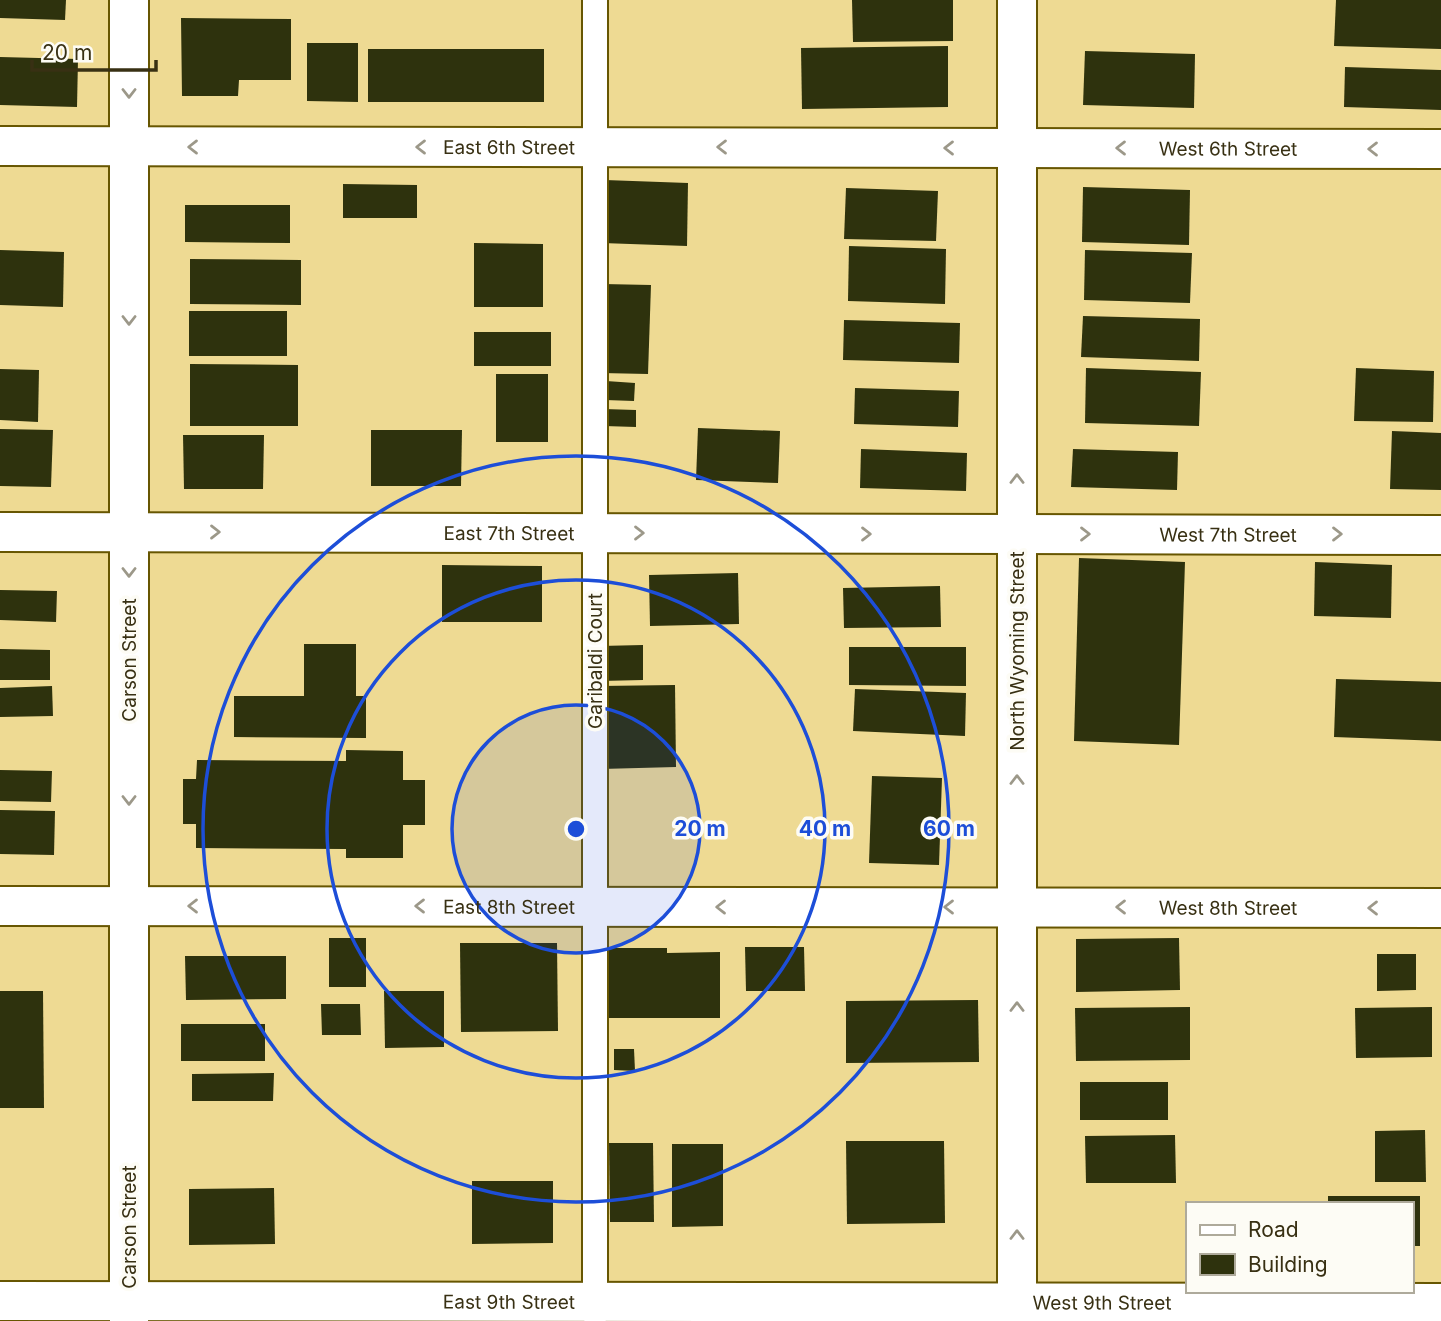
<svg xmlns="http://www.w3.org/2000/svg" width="1441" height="1321" font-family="Inter,sans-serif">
<rect width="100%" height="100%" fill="#eeda93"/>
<!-- building -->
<g fill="#2e320d">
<path d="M0,0H66L65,20L0,18Z"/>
<path d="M852,0H953V41L853,42Z"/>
<path d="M1336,0H1441V49L1334,46Z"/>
<path d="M181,18L291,19V80H239L238,96H182Z"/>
<path d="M307,43H358V102L307,101Z"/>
<path d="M948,46V107L802,109L801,48Z"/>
<rect x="368" y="49" width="176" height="53"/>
<path d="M1085,51L1195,54L1194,108L1083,105Z"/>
<path d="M0,57L78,59L77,107L0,105Z"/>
<path d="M1345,67L1441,70V110L1344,107Z"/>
<path d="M605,180L688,183L687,246L602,243Z"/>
<path d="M343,184L417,185V218H343Z"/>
<path d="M1083,187L1190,190L1189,245L1082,242Z"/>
<path d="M846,188L938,191L936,241L844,239Z"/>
<path d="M185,205H290V243L185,242Z"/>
<path d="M474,243L543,244V307H474Z"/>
<path d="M849,246L946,249L945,304L848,301Z"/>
<path d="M0,250L64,252L63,307L0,305Z"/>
<path d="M1085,250L1192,253L1190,303L1084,300Z"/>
<path d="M190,259L301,260V305L190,304Z"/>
<path d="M603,284L651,285L648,374L601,373Z"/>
<rect x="189" y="311" width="98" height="45"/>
<path d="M1083,316L1200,319L1199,361L1081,357Z"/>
<path d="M844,320L960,323L959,363L843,360Z"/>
<rect x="474" y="332" width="77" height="34"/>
<path d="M190,364L298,365V426H190Z"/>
<path d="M1086,368L1201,372L1199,426L1085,423Z"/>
<path d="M1356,368L1434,371L1433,422L1354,421Z"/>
<path d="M0,369L39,370L38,422L0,420Z"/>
<rect x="496" y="374" width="52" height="68"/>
<path d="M606,381L635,383L634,401L605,400Z"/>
<path d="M855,388L959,391L958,427L854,424Z"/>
<path d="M604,409L636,410V427L604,426Z"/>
<path d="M698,428L780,431L778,483L696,480Z"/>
<path d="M0,429L53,430L51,487L0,486Z"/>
<path d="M371,430H462L461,486H371Z"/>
<path d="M1392,431L1441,433V490L1390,489Z"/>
<path d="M183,435H264L263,489H184Z"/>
<path d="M861,449L967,453L966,491L860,488Z"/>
<path d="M1073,449L1178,452L1177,490L1071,487Z"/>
<path d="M1079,558L1185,562L1179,745L1074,741Z"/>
<path d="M1315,562L1392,565L1391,618L1314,616Z"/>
<path d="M442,565L542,566V622H442Z"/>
<path d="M738,573L739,624L650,626L649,575Z"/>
<path d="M940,586L941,627L844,628L843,588Z"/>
<path d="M0,590L57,591L56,622L0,620Z"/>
<path d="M304,644H356V696H366V738L234,737V696H304Z"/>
<path d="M643,645V680L601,681L600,646Z"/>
<path d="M849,647H966V686L849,685Z"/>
<path d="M0,649L50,650V680H0Z"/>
<path d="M1336,679L1441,682V741L1334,737Z"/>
<path d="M675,685L676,767L601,769L600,686Z"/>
<path d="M52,686L53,716L0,717V688Z"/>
<path d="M855,689L966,693L965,736L853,731Z"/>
<path d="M346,750L403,751V780H425V825H403V858H346V849L196,848V824H183V779H196L197,760L346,761Z"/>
<path d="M0,770L52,771L51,802L0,801Z"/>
<path d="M872,776L942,778L939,865L869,863Z"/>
<path d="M0,810L55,811L54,855L0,854Z"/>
<rect x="329" y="938" width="37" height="49"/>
<path d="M1179,938L1180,990L1076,992V939Z"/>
<path d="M460,943H557L558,1031L461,1032Z"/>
<path d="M745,947H804L805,991H746Z"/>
<path d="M609,948H667V953L720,952V1018H609Z"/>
<path d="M1377,954H1416V990L1377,991Z"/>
<path d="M185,956H286V999L186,1000Z"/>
<path d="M0,991H43L44,1108H0Z"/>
<path d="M384,991H444V1047L385,1048Z"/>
<path d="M978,1000L979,1062L846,1063V1001Z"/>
<path d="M321,1004H360L361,1035H322Z"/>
<path d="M1190,1007V1060L1076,1061L1075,1008Z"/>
<path d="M1432,1007V1057L1356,1058L1355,1008Z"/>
<rect x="181" y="1024" width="84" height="37"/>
<path d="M614,1049H634L635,1071L614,1070Z"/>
<path d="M274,1073L273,1101H192V1074Z"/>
<rect x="1080" y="1082" width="88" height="38"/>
<path d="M1425,1130L1426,1182H1375V1131Z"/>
<path d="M1175,1135L1176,1183H1086L1085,1136Z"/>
<path d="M846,1141H944L945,1223L847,1224Z"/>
<path d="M609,1143H653L654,1222H610Z"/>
<path d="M672,1144H723V1226L672,1227Z"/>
<path d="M472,1181H553V1243L472,1244Z"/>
<path d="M274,1188L275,1244L189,1245V1189Z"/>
<path d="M1328,1196H1420V1246H1411V1204H1328Z"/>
</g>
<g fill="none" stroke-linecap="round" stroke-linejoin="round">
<defs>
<path id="service" d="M595,1315V0"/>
<g id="minor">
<path id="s1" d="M0,146L1441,149"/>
<path id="s2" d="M0,532L1441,535"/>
<path id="s3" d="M0,906L1441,908"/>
<path id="s4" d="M0,1301L1441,1303"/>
<path d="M1017,1303V0"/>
<path d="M129,1321V0"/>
</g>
</defs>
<!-- service casing -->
<use href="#service" stroke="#675601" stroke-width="28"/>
<!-- minor casing -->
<use href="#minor" stroke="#675601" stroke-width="42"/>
<!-- service -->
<use href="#service" stroke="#fff" stroke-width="24"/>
<!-- minor -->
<use href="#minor" stroke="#fff" stroke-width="38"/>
</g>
<!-- one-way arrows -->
<defs><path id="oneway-chevron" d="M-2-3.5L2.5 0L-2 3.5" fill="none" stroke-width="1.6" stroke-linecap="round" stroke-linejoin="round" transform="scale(1.75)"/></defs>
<g stroke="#9c9889">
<use href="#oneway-chevron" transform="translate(129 93) rotate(90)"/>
<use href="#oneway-chevron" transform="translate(193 147) rotate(-180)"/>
<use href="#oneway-chevron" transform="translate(421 147) rotate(-180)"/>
<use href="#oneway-chevron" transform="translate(722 147) rotate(-180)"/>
<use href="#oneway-chevron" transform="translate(949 148) rotate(-180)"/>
<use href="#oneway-chevron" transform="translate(1121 148) rotate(-180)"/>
<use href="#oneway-chevron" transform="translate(1373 149) rotate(-180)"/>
<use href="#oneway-chevron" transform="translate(129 320) rotate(90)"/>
<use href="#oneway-chevron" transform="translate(1017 479) rotate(-90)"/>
<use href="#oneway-chevron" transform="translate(215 532)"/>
<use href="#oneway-chevron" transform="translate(639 533)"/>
<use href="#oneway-chevron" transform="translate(866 534)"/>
<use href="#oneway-chevron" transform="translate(1085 534)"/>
<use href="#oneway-chevron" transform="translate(1337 534)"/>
<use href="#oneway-chevron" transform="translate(129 572) rotate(90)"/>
<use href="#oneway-chevron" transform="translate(1017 780) rotate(-90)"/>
<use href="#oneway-chevron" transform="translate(129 800) rotate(90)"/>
<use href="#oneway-chevron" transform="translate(193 906) rotate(-180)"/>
<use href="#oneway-chevron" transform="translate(420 906) rotate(-180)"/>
<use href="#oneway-chevron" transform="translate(721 907) rotate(-180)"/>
<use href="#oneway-chevron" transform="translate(949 907) rotate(-180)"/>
<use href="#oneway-chevron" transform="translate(1121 907) rotate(-180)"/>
<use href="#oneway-chevron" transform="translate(1373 908) rotate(-180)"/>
<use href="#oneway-chevron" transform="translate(1017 1007) rotate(-90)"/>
<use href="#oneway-chevron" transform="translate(1017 1235) rotate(-90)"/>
</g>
<!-- distance rings -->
<circle cx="576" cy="829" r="124" fill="#1d4ed8" fill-opacity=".12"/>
<g fill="none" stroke="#1d4ed8" stroke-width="3.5">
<circle cx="576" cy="829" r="124"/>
<circle cx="576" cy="829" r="249"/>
<circle cx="576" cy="829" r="373"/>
</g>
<g text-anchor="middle" stroke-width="7" stroke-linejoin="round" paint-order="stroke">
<!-- street labels -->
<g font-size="19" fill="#383013" stroke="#fdfcf5">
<text dy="7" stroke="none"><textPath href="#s1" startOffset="509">East 6th Street</textPath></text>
<text dy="7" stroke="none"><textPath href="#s1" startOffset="1228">West 6th Street</textPath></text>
<text dy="7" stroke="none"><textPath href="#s2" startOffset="509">East 7th Street</textPath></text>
<text dy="7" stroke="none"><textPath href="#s2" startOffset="1228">West 7th Street</textPath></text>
<text transform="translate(1017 651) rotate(-90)" y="7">North Wyoming Street</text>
<text transform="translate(129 660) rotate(-90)" y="7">Carson Street</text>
<text transform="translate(595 661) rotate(-90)" y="7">Garibaldi Court</text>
<text dy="7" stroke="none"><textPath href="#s3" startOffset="509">East 8th Street</textPath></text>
<text dy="7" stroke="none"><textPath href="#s3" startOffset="1228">West 8th Street</textPath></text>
<text transform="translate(129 1227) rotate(-90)" y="7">Carson Street</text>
<text dy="7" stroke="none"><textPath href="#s4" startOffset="509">East 9th Street</textPath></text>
<text dy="7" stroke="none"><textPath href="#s4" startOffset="1102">West 9th Street</textPath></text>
</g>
</g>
<circle cx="576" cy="829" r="10" fill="#1d4ed8" stroke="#fdfcf5" stroke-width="3.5"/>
<g font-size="21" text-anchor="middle" font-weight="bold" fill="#1d4ed8" stroke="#fdfcf5" stroke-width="7" stroke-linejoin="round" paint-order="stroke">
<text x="700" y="836">20 m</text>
<text x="825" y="836">40 m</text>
<text x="949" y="836">60 m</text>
</g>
<!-- legend -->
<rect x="1186" y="1202" width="228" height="91" fill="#fdfcf5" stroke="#aeaa9b" stroke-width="2"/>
<rect x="1200" y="1225" width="35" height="10" fill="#ffffff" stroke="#aeaa9b" stroke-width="2"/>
<text x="1248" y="1237" font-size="21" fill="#383013">Road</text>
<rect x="1200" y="1254" width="35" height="21" fill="#2e320d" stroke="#aeaa9b" stroke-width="2"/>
<text x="1248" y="1272" font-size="21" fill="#383013">Building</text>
<!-- scale -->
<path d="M32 60v10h124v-10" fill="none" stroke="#383013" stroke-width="3.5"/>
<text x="42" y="60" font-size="21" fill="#383013" stroke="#fdfcf5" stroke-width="5" paint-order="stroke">20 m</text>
</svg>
